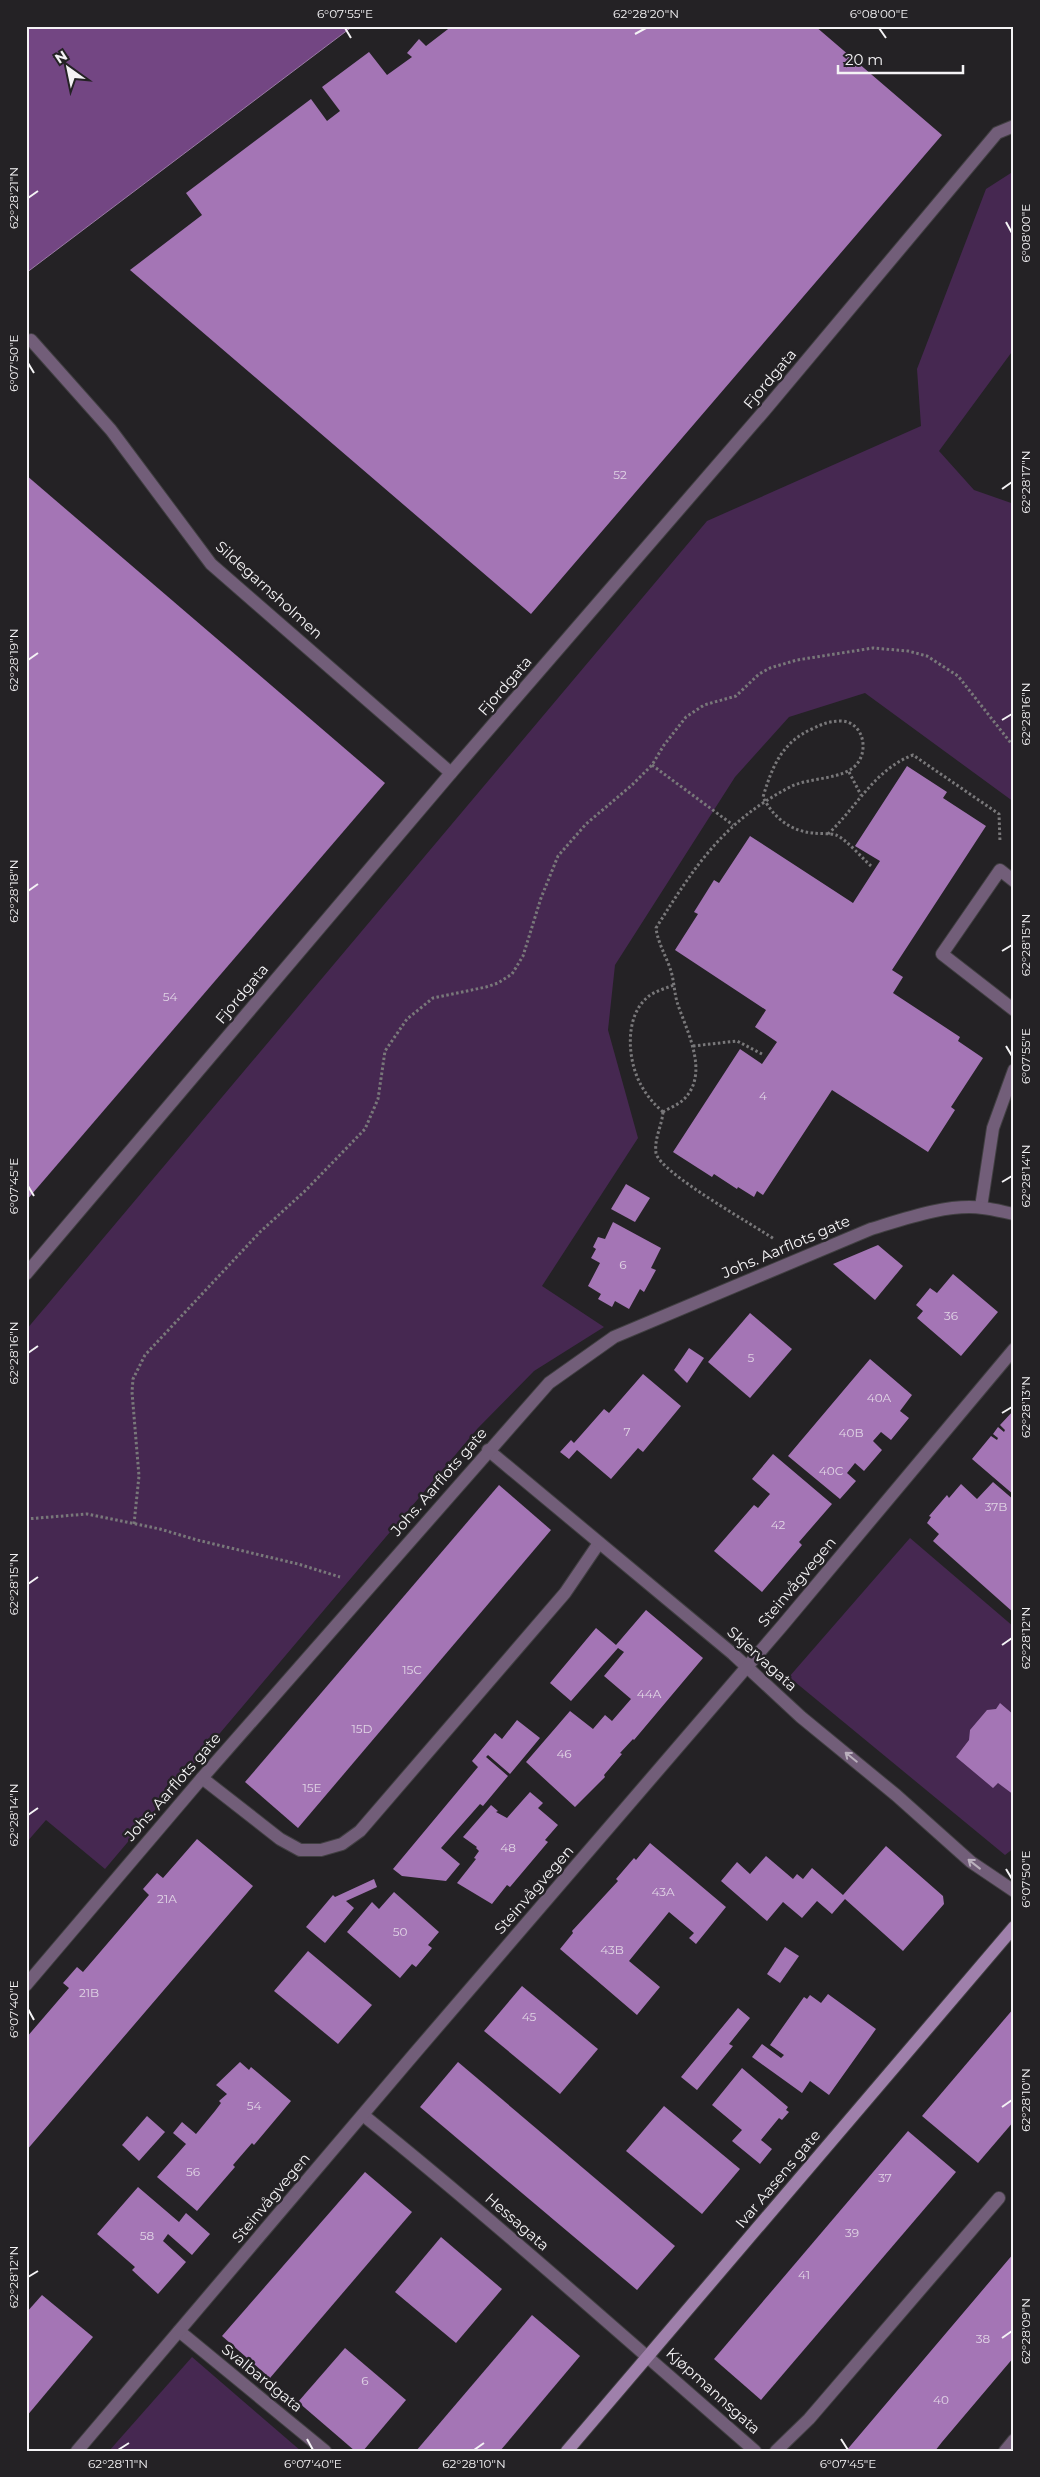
<svg xmlns="http://www.w3.org/2000/svg" width="1040" height="2477" font-family="Montserrat,sans-serif">
<rect width="100%" height="100%" fill="#242225"/>
<!-- green -->
<g fill="#462851">
<path d="M1014,171V349L939,451L974,490L1014,504V802L865,693L789,717L735,777L615,965L608,1030L638,1138L542,1286L604,1327L534,1371L478,1428L105,1869L46,1820L26,1843V1330L707,521L921,426L917,369L986,189Z"/>
<path d="M910,1538L1014,1627V1848L1005,1855L789,1677Z"/>
<path d="M192,2357L301,2451H109Z"/>
</g>
<!-- water -->
<path fill="#734683" stroke="#9a7aa5" d="M26,26H353L26,273Z"/>
<!-- building -->
<g fill="#a475b5">
<path d="M452,26H815L942,135L531,614L130,270L202,215L186,193L311,99L327,121L340,111L322,87L369,52L387,75L412,57L407,53L419,39L426,46Z"/>
<path d="M26,475L385,783L26,1201Z"/>
<path d="M907,766L947,792L943,798L986,826L892,970L903,977L893,993L960,1037L958,1041L983,1058L951,1107L955,1110L928,1152L832,1090L763,1195L757,1191L754,1197L738,1187L737,1189L714,1174L712,1177L673,1152L740,1049L762,1064L777,1042L755,1027L766,1010L675,950L698,914L694,912L714,880L719,883L750,836L853,903L880,861L855,846Z"/>
<path d="M626,1184L650,1198L635,1222L611,1209Z"/>
<path d="M613,1222L661,1248L651,1268L656,1270L644,1292L640,1289L629,1309L615,1301L612,1307L598,1299L601,1294L588,1286L600,1263L591,1258L596,1249L593,1247L598,1237L605,1239Z"/>
<path d="M878,1245L903,1266L875,1300L833,1264Z"/>
<path d="M953,1274L998,1312L961,1356L917,1318L923,1311L916,1305L930,1288L937,1293Z"/>
<path d="M750,1313L792,1349L750,1398L708,1362Z"/>
<path d="M689,1348L704,1358L687,1383L674,1370Z"/>
<path d="M870,1359L912,1395L900,1411L909,1418L891,1440L881,1432L873,1441L882,1450L864,1471L855,1463L847,1473L856,1481L840,1499L788,1456Z"/>
<path d="M643,1374L681,1406L643,1452L638,1448L611,1479L577,1450L569,1459L560,1452L571,1440L574,1443L604,1409L609,1413Z"/>
<path d="M1014,1410V1495L972,1459L991,1436L997,1440L998,1438L993,1434L998,1427L1004,1432L1005,1430L1000,1425Z"/>
<path d="M773,1454L832,1504L799,1542L802,1545L762,1592L714,1551L754,1505L758,1508L770,1494L752,1479Z"/>
<path d="M993,1482L1014,1500V1613L933,1541L939,1534L927,1523L931,1517L929,1516L947,1495L949,1498L961,1484L977,1499Z"/>
<path d="M499,1485L551,1530L298,1828L245,1782Z"/>
<path d="M646,1610L703,1658L634,1740L633,1739L620,1753L622,1754L604,1775L605,1777L575,1807L526,1762L570,1711L593,1729L605,1715L612,1721L631,1699L604,1676L624,1652L618,1648L571,1701L550,1683L596,1628L616,1645Z"/>
<path d="M1000,1703L1014,1715V1795L998,1783L993,1788L956,1757L969,1740L970,1730L987,1710L996,1709Z"/>
<path d="M517,1720L540,1738L510,1774L488,1755L486,1757L508,1776L483,1806L480,1804L441,1848L460,1864L446,1881L402,1876L393,1869L478,1767L472,1761L495,1733L502,1739Z"/>
<path d="M530,1792L543,1803L538,1808L558,1825L545,1840L548,1842L510,1887L507,1885L492,1904L457,1883L476,1859L474,1858L479,1851L476,1848L477,1847L463,1837L491,1805L498,1811L496,1812L507,1818Z"/>
<path d="M197,1839L253,1886L26,2151V2038L69,1988L63,1983L77,1967L83,1972L149,1895L143,1889L157,1873L163,1878Z"/>
<path d="M650,1843L726,1907L696,1944L689,1938L694,1933L669,1912L651,1934L629,1961L660,1987L637,2015L560,1949L573,1933L572,1931L618,1881L616,1879L634,1858L636,1860Z"/>
<path d="M886,1846L943,1896L944,1904L903,1951L845,1899L832,1914L817,1901L802,1918L783,1902L767,1921L721,1881L737,1862L750,1874L766,1856L793,1879L797,1874L803,1879L812,1868L843,1895Z"/>
<path d="M374,1879L377,1887L346,1901L354,1908L325,1943L306,1927L333,1895L335,1897Z"/>
<path d="M394,1892L439,1932L428,1945L432,1948L416,1967L412,1964L400,1978L347,1932L372,1902L379,1909Z"/>
<path d="M785,1947L799,1956L780,1983L767,1974Z"/>
<path d="M308,1951L372,2005L338,2044L274,1991Z"/>
<path d="M522,1986L598,2049L560,2094L484,2031Z"/>
<path d="M828,1994L876,2029L829,2095L810,2081L802,2093L752,2057L762,2044L781,2058L784,2055L770,2045L804,1997L807,1999L810,1995L821,2003Z"/>
<path d="M738,2008L750,2018L729,2044L733,2046L697,2090L681,2077Z"/>
<path d="M1014,2008V2121L978,2163L922,2116Z"/>
<path d="M240,2062L249,2070L251,2067L291,2101L254,2145L252,2143L233,2165L235,2167L197,2211L157,2177L186,2144L173,2133L182,2122L196,2134L215,2111L221,2103L219,2101L227,2094L216,2085Z"/>
<path d="M458,2062L675,2246L637,2290L420,2107Z"/>
<path d="M742,2068L788,2107L786,2110L789,2112L782,2120L779,2118L761,2140L772,2149L760,2164L732,2141L742,2130L712,2105Z"/>
<path d="M664,2106L740,2169L702,2214L626,2151Z"/>
<path d="M147,2116L165,2132L139,2161L122,2145Z"/>
<path d="M908,2131L956,2172L761,2400L714,2359Z"/>
<path d="M365,2172L412,2212L270,2378L222,2336Z"/>
<path d="M138,2187L179,2222L186,2213L210,2234L192,2255L168,2234L163,2241L186,2262L158,2294L132,2270L135,2267L97,2234Z"/>
<path d="M441,2237L502,2289L456,2343L395,2292Z"/>
<path d="M1014,2253V2357L942,2442L935,2451H846Z"/>
<path d="M42,2295L93,2337L26,2417V2313Z"/>
<path d="M532,2315L580,2356L500,2451H416Z"/>
<path d="M345,2348L406,2400L363,2451H355L298,2402Z"/>
</g>
<g fill="none" stroke-linecap="round" stroke-linejoin="round">
<defs>
<g id="service">
<path d="M31,340L111,430L211,564L451,773"/>
<path d="M1014,881L1000,870L942,954L1014,1010"/>
<path d="M981,1207L993,1128L1014,1070"/>
<path d="M202,1778L280,1839L300,1850H321L342,1844L360,1831L565,1593L599,1543"/>
<path d="M776,2451L809,2419L999,2198"/>
</g>
<g id="minor">
<path d="M26,1274L451,773L765,410L997,133L1014,126"/>
<path d="M488,1450L733,1654L801,1717L896,1795L971,1862L1014,1891"/>
<path d="M26,1985L202,1778L549,1383L614,1337L871,1229C904,1219 949,1203 983,1208C993,1209 1004,1212 1014,1214"/>
<path d="M363,2115C497,2223 625,2338 755,2451"/>
<path d="M179,2331L325,2451"/>
<path d="M77,2451L415,2053L782,1626L1014,1349"/>
<path d="M1005,2451L1014,2440"/>
</g>
<path id="secondary" d="M567,2451L1014,1927"/>
</defs>
<!-- service casing -->
<use href="#service" stroke="#413f42" stroke-width="14"/>
<!-- minor casing -->
<use href="#minor" stroke="#413f42" stroke-width="14"/>
<!-- secondary casing -->
<use href="#secondary" stroke="#413f42" stroke-width="14"/>
<!-- path -->
<g stroke="#79787a" stroke-width="3" stroke-dasharray="2.5 2.5" stroke-linecap="butt">
<path d="M652,765L733,825"/>
<path d="M849,772L861,795"/>
<path d="M828,834C856,808 875,769 913,755L999,814L1000,842"/>
<path d="M693,1046L737,1041L762,1054"/>
<path d="M663,1112C669,1108 678,1105 683,1100C711,1074 686,1030 677,1002C674,991 674,979 670,968C665,954 658,943 656,928C695,866 723,822 790,787C809,777 844,780 857,764C869,749 863,722 841,721C830,721 822,724 812,729C782,742 772,767 763,797C773,817 790,831 813,833C820,834 830,833 836,835C846,839 863,859 871,866"/>
<path d="M663,1112C662,1125 654,1139 656,1153C660,1173 754,1225 774,1239"/>
<path d="M663,1112C654,1104 647,1096 641,1085C627,1060 624,1015 649,996C656,991 666,988 674,985"/>
<path d="M26,1519L87,1514L160,1529L197,1540L298,1564L340,1577"/>
<path d="M134,1524L139,1476L132,1392L133,1379L145,1355L260,1232L306,1190L365,1129L378,1099L385,1051L407,1019L433,998L486,987L498,983L512,974L523,956L541,898L558,856L586,824L632,785L652,765L664,745L686,717L704,705L736,696L759,674L770,668L797,660L873,648L908,651L927,656L958,676L1014,747"/>
</g>
<!-- service -->
<use href="#service" stroke="#725e79" stroke-width="12"/>
<!-- minor -->
<use href="#minor" stroke="#725e79" stroke-width="12"/>
<!-- secondary -->
<use href="#secondary" stroke="#9f80ab" stroke-width="12"/>
</g>
<!-- one-way arrows -->
<defs><path id="oneway-shaft" d="M-6 0H5M1.5-3L5.5 0L1.5 3" fill="none" stroke-width="1.6" stroke-linecap="round" stroke-linejoin="round" transform="scale(1.25)"/></defs>
<g stroke="#bab0bd">
<use href="#oneway-shaft" transform="translate(851 1757) rotate(-141)"/>
<use href="#oneway-shaft" transform="translate(974 1864) rotate(-142)"/>
</g>
<!-- ticks -->
<path fill="none" stroke="#f4f3f5" stroke-width="2" d="M345,28L351,38M879,28L886,38M635,34L646,28M28,198L38,191M1006,222L1012,233M28,363L34,373M1002,489L1012,482M28,660L38,653M1002,720L1012,714M28,891L38,884M1002,951L1012,945M1006,1046L1012,1056M1002,1182L1012,1176M28,1186L34,1196M28,1353L38,1346M1002,1413L1012,1407M28,1584L38,1577M1002,1645L1012,1638M28,1815L38,1808M1006,1869L1012,1879M28,2009L34,2020M1002,2107L1012,2100M28,2277L38,2271M1002,2338L1012,2331M307,2439L313,2450M841,2439L848,2450M118,2450L129,2443M474,2450L484,2443"/>
<g text-anchor="middle" stroke-width="5" stroke-linejoin="round" paint-order="stroke">
<!-- number labels -->
<g font-size="12" fill="#e0d4e5">
<text x="620" y="479">52</text>
<text x="170" y="1001">54</text>
<text x="763" y="1100">4</text>
<text x="623" y="1269">6</text>
<text x="951" y="1320">36</text>
<text x="751" y="1362">5</text>
<text x="879" y="1402">40A</text>
<text x="627" y="1436">7</text>
<text x="851" y="1437">40B</text>
<text x="831" y="1475">40C</text>
<text x="996" y="1511">37B</text>
<text x="778" y="1529">42</text>
<text x="412" y="1674">15C</text>
<text x="649" y="1698">44A</text>
<text x="362" y="1733">15D</text>
<text x="564" y="1758">46</text>
<text x="312" y="1792">15E</text>
<text x="508" y="1852">48</text>
<text x="663" y="1896">43A</text>
<text x="167" y="1903">21A</text>
<text x="400" y="1936">50</text>
<text x="612" y="1954">43B</text>
<text x="89" y="1997">21B</text>
<text x="529" y="2021">45</text>
<text x="254" y="2110">54</text>
<text x="193" y="2176">56</text>
<text x="885" y="2182">37</text>
<text x="852" y="2237">39</text>
<text x="147" y="2240">58</text>
<text x="804" y="2279">41</text>
<text x="983" y="2343">38</text>
<text x="365" y="2385">6</text>
<text x="941" y="2404">40</text>
</g>
<!-- street labels -->
<g font-size="15" fill="#f4f3f5" stroke="#242225">
<text transform="translate(770 379) rotate(-50)" y="5">Fjordgata</text>
<text transform="translate(269 590) rotate(42)" y="5">Sildegarnsholmen</text>
<text transform="translate(505 686) rotate(-49)" y="5">Fjordgata</text>
<text transform="translate(242 994) rotate(-50)" y="5">Fjordgata</text>
<text transform="translate(786 1247) rotate(-23)" y="5">Johs. Aarflots gate</text>
<text transform="translate(439 1482) rotate(-49)" y="5">Johs. Aarflots gate</text>
<text transform="translate(797 1582) rotate(-50)" y="5">Steinvågvegen</text>
<text transform="translate(762 1659) rotate(42)" y="5">Skjervagata</text>
<text transform="translate(173 1787) rotate(-49)" y="5">Johs. Aarflots gate</text>
<text transform="translate(534 1890) rotate(-49)" y="5">Steinvågvegen</text>
<text transform="translate(778 2179) rotate(-50)" y="5">Ivar Aasens gate</text>
<text transform="translate(271 2198) rotate(-50)" y="5">Steinvågvegen</text>
<text transform="translate(517 2222) rotate(41)" y="5">Hessagata</text>
<text transform="translate(262 2378) rotate(39)" y="5">Svalbardgata</text>
<text transform="translate(713 2391) rotate(42)" y="5">Kjøpmannsgata</text>
</g>
</g>
<!-- border -->
<rect width="1040" height="2477" fill="none" stroke="#242225" stroke-width="55"/>
<!-- north arrow -->
<g transform="translate(68 68) rotate(327)" stroke="#242225" stroke-width="4" paint-order="stroke">
<path d="M0-4L9 19L0 12L-9 19Z" fill="#f4f3f5"/>
<text y="-8" font-size="14" font-weight="bold" text-anchor="middle" fill="#f4f3f5">N</text>
</g>
<!-- scale -->
<path d="M838 65v8h125v-8" fill="none" stroke="#f4f3f5" stroke-width="2.5"/>
<text x="845" y="65" font-size="15" fill="#f4f3f5" stroke="#242225" stroke-width="4" paint-order="stroke">20 m</text>
<rect x="28" y="28" width="984" height="2422" fill="none" stroke="#f4f3f5" stroke-width="2"/>
<g font-size="12" text-anchor="middle" fill="#f4f3f5">
<text x="345" y="18">6°07'55"E</text>
<text x="646" y="18">62°28'20"N</text>
<text x="879" y="18">6°08'00"E</text>
<text transform="translate(14 198) rotate(-90)" y="4">62°28'21"N</text>
<text transform="translate(1026 233) rotate(-90)" y="4">6°08'00"E</text>
<text transform="translate(14 363) rotate(-90)" y="4">6°07'50"E</text>
<text transform="translate(1026 482) rotate(-90)" y="4">62°28'17"N</text>
<text transform="translate(14 660) rotate(-90)" y="4">62°28'19"N</text>
<text transform="translate(1026 714) rotate(-90)" y="4">62°28'16"N</text>
<text transform="translate(14 891) rotate(-90)" y="4">62°28'18"N</text>
<text transform="translate(1026 945) rotate(-90)" y="4">62°28'15"N</text>
<text transform="translate(1026 1056) rotate(-90)" y="4">6°07'55"E</text>
<text transform="translate(1026 1176) rotate(-90)" y="4">62°28'14"N</text>
<text transform="translate(14 1186) rotate(-90)" y="4">6°07'45"E</text>
<text transform="translate(14 1353) rotate(-90)" y="4">62°28'16"N</text>
<text transform="translate(1026 1407) rotate(-90)" y="4">62°28'13"N</text>
<text transform="translate(14 1584) rotate(-90)" y="4">62°28'15"N</text>
<text transform="translate(1026 1638) rotate(-90)" y="4">62°28'12"N</text>
<text transform="translate(14 1815) rotate(-90)" y="4">62°28'14"N</text>
<text transform="translate(1026 1879) rotate(-90)" y="4">6°07'50"E</text>
<text transform="translate(14 2009) rotate(-90)" y="4">6°07'40"E</text>
<text transform="translate(1026 2100) rotate(-90)" y="4">62°28'10"N</text>
<text transform="translate(14 2277) rotate(-90)" y="4">62°28'12"N</text>
<text transform="translate(1026 2331) rotate(-90)" y="4">62°28'09"N</text>
<text x="118" y="2468">62°28'11"N</text>
<text x="313" y="2468">6°07'40"E</text>
<text x="474" y="2468">62°28'10"N</text>
<text x="848" y="2468">6°07'45"E</text>
</g>
</svg>
